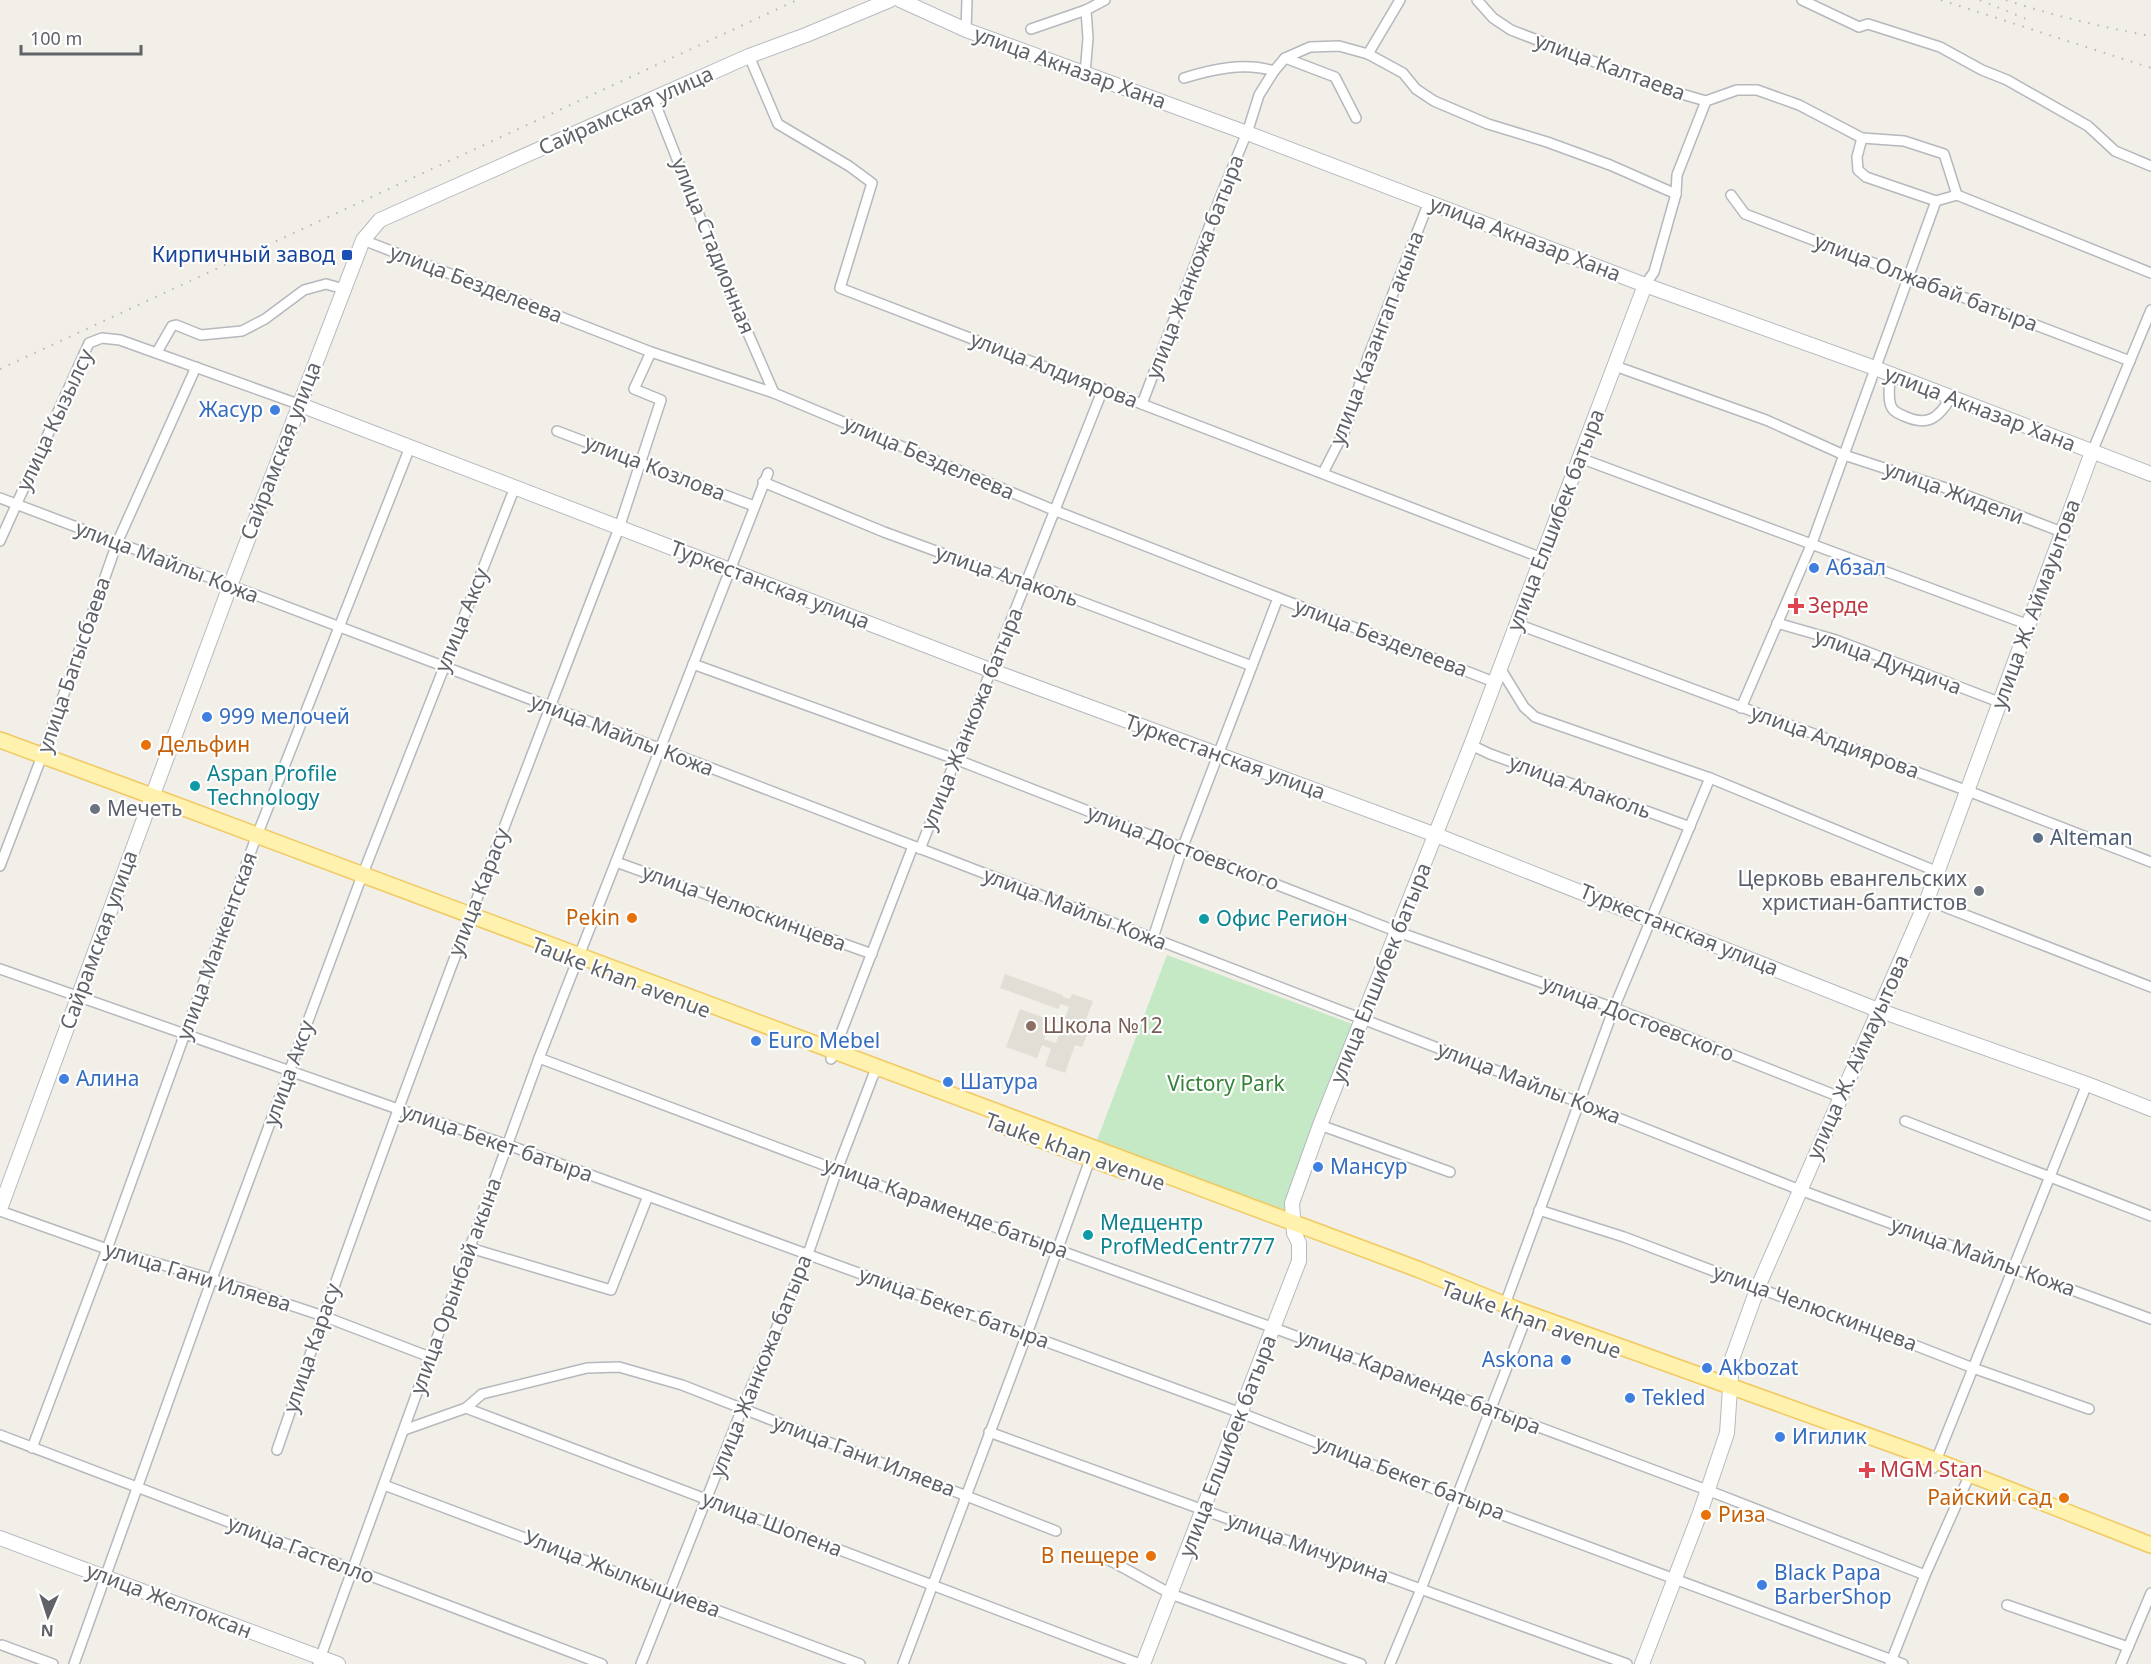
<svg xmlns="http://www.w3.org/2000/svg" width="2151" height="1664" font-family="'Noto Sans',sans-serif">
<rect width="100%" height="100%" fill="#f1efe8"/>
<!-- education -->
<path fill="#e1ded6" d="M1005,974L1063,995V997L1070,999L1072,994L1093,1001L1081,1032L1087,1035L1082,1047L1075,1045L1065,1073L1045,1066L1051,1049L1042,1045L1037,1058L1006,1047L1020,1009L1051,1020L1044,1039L1056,1043L1069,1007L1061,1004L1058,1009L1000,988Z"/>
<!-- green -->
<path fill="#c5e8c5" d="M1167,955L1355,1025L1285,1213L1096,1143Z"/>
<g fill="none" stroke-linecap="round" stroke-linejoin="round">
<defs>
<g id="street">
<path d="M1477,0L1493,18L1511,30L1671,91L1706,101L1737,90H1757L1799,105L1862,138L1857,157L1858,170L1866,177L1936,201L1957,195L2151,273"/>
<path d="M1802,0L1859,27L1868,24L1940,47L1982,70L2007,80L2088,126L2115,151L2151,166"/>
<path d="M1031,29L1086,10"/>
<path d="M966,30L967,0"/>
<path d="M1368,54L1400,0"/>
<path d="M749,56L778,124L849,166L872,183L840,288L1542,558"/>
<path d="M1285,58L1335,77L1356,118"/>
<path d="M1085,74L1088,38L1086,10L1105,0"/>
<path d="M1184,78C1213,69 1244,62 1274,71"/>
<path d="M653,98L724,278L774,393"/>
<path d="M1862,138L1904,141L1944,154L1957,195"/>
<path d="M1731,195L1745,214L2130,361"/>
<path d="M363,240L651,352L774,393L1056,511L1494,682"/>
<path d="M1645,285L1654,272L1676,194L1677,175L1706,101"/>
<path d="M157,352L172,326L176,325L201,335L242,331L265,319L304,290L326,284L344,289"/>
<path d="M1615,366L1766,420L1844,455L1955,491L2062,532"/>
<path d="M1890,374C1890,384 1887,400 1892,408C1895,413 1900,414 1904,416C1928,427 1939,418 1951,397"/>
<path d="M1142,404L1222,193L1248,130L1259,95L1274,71L1285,58L1310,47L1339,46L1368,54L1403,73L1416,89L1434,101L1488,124L1547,142L1610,165L1676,194"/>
<path d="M557,431L754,506"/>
<path d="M2092,452L2151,310"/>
<path d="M1580,458L2029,625"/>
<path d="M1323,473L1346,428L1368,357L1429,202"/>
<path d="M763,482L884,532L1026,584L1053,591L1252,666"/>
<path d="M0,498L659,748L1578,1102L1800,1190L2151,1319"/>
<path d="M0,541L89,343L102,338L120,340L298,404"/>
<path d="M1777,623L1836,640L1999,702"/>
<path d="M1517,624L1968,791L2151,862"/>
<path d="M693,664L955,759L1398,932L1614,1008L1840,1097"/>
<path d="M1500,668L1524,707L1535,717L1710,778L1938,872"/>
<path d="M1741,708L1812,543L1936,201"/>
<path d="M1471,745L1490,754L1690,827"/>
<path d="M920,849L1103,389"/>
<path d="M616,862L872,954"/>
<path d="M0,866L42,756L117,543L196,367"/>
<path d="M1927,900L2151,987"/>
<path d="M1153,938L1182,849L1278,598"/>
<path d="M0,969L398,1109L508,1145L648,1196L1241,1413L1457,1498L1903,1664"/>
<path d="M539,1058L837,1170L1274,1328L1707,1490L1925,1575"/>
<path d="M831,1059L913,846"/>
<path d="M1905,1121L2151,1216"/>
<path d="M1320,1125L1450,1172"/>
<path d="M1539,1210L1624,1237L1848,1322L1899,1339L1973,1368L2089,1409"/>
<path d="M0,1211L107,1249L212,1279L323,1316L430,1357"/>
<path d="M470,1248L611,1290L648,1196"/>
<path d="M1504,1307L1614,1008L1710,778"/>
<path d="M466,1408L482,1394L587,1368L619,1367L682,1385L1056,1531"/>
<path d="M404,1430L466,1408L1140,1664"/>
<path d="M989,1432L1627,1664"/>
<path d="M0,1435L602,1664"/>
<path d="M32,1448L107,1249L254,843L410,447"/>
<path d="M277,1450C383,1140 501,834 619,528L661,400L634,389L651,352"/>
<path d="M1933,1468L2087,1084"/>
<path d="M384,1485L860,1664"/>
<path d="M1102,1556L1171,1594L1361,1664"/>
<path d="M2007,1605L2128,1647"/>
<path d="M2,1645L53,1664"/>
<path d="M74,1664L212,1279L360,881L515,487"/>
<path d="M318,1664L539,1058L768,473"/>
<path d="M641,1664L742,1409L808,1254L837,1170L873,1076L878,1068"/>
<path d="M903,1664L1027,1334L1092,1154"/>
<path d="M1390,1664L1421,1589L1528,1313"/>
<path d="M1890,1664L1925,1575L1970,1474"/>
<path d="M2121,1664L2151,1593"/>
</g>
<g id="secondary">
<path d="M900,0L966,30L1247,133L1645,285L1875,368L2151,474"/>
<path d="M298,404L990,670L1436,835L1878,1010L2087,1084L2151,1109"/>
<path d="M0,1209L230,586L363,240L380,220L749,56L806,35L890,0"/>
<path d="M0,1538L338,1664"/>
<path d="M1143,1664L1299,1261V1243L1294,1233L1292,1203L1320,1125L1471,745L1645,285"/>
<path d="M1642,1664L1700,1513L1727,1433L1732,1359L1758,1287L1927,900L2092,452"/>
</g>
<g id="primary">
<path d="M0,740L152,796L1420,1270L1518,1310L1916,1453L2151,1545"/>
<path d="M998,1124L1124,1171"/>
</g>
</defs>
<!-- street casing -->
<use href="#street" stroke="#b5b8bc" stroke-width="12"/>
<!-- secondary casing -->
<use href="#secondary" stroke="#b6babf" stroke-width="16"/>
<!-- primary casing -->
<use href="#primary" stroke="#f2c960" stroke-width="18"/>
<!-- street -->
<use href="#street" stroke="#fff" stroke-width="9"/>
<!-- secondary -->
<use href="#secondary" stroke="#fff" stroke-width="14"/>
<!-- primary -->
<use href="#primary" stroke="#fff2af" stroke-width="15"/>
<!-- rail -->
<g stroke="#b6b7b8" stroke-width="2" stroke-dasharray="1.5 8" stroke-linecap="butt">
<path d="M1941,0L2151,68"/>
<path d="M1980,0L2031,21"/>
<path d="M2006,0C2054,16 2102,27 2151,36"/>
<path d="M0,369L797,0"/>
</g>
</g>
<!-- markers -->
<rect fill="#1a4fb4" stroke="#fff" stroke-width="2" x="341" y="249" width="12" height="12" rx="3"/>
<g fill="#3f7fe0" stroke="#fff" stroke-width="2">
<circle cx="275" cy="410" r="6"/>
<circle cx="1814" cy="568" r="6"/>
<circle cx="207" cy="717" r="6"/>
<circle cx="756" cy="1041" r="6"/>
<circle cx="64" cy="1079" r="6"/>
<circle cx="948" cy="1082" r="6"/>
<circle cx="1318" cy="1167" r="6"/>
<circle cx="1566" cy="1360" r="6"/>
<circle cx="1707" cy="1368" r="6"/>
<circle cx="1630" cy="1398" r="6"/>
<circle cx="1780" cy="1437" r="6"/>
<circle cx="1762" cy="1585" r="6"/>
</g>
<g fill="#e0444e" stroke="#fff" stroke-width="2">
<path d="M1793 597h6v6h6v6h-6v6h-6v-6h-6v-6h6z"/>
<path d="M1864 1461h6v6h6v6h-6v6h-6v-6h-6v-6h6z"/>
</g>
<g fill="#e8710a" stroke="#fff" stroke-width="2">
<circle cx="146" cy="745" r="6"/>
<circle cx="632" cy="918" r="6"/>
<circle cx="2064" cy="1498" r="6"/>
<circle cx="1706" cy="1515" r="6"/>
<circle cx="1151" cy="1556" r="6"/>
</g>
<g fill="#0f9aa8" stroke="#fff" stroke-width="2">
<circle cx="195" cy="786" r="6"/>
<circle cx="1204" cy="919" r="6"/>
<circle cx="1088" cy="1235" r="6"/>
</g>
<g fill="#6b7280" stroke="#fff" stroke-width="2">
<circle cx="95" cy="809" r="6"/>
<circle cx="1979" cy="891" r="6"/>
</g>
<circle fill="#5c6f8a" stroke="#fff" stroke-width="2" cx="2038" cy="838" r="6"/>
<circle fill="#8d6e63" stroke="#fff" stroke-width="2" cx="1031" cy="1026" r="6"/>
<g text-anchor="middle" stroke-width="4.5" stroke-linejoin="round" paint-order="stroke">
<!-- street labels -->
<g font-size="21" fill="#5f6368" stroke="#fff">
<text transform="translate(1610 67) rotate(20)" y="7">улица Калтаева</text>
<text transform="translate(1070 68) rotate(20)" y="7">улица Акназар Хана</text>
<text transform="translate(626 111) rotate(-24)" y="7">Сайрамская улица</text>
<text transform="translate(1525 239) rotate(21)" y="7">улица Акназар Хана</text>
<text transform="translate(713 246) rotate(68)" y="7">улица Стадионная</text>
<text transform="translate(1195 267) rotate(-69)" y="7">улица Жанкожа батыра</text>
<text transform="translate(1926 283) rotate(21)" y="7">улица Олжабай батыра</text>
<text transform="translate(476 284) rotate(21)" y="7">улица Безделеева</text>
<text transform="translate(1377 338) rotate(-69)" y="7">улица Казангап акына</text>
<text transform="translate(1054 370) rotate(21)" y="7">улица Алдиярова</text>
<text transform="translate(1980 409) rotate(21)" y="7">улица Акназар Хана</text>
<text transform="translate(55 420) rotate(-65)" y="7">улица Кызылсу</text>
<text transform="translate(281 451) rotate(-69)" y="7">Сайрамская улица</text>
<text transform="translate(929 458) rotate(23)" y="7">улица Безделеева</text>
<text transform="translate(655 468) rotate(21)" y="7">улица Козлова</text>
<text transform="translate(1954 493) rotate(20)" y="7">улица Жидели</text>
<text transform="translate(1556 520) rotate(-69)" y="7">улица Елшибек батыра</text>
<text transform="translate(167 562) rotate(21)" y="7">улица Майлы Кожа</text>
<text transform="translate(1007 576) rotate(19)" y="7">улица Алаколь</text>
<text transform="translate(770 585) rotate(21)" y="7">Туркестанская улица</text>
<text transform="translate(2036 604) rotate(-70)" y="7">улица Ж. Аймауытова</text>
<text transform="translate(462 620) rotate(-68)" y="7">улица Аксу</text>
<text transform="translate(1381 638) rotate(21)" y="7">улица Безделеева</text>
<text transform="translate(1888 662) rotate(20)" y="7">улица Дундича</text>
<text transform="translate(74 665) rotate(-71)" y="7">улица Багысбаева</text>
<text transform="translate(972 719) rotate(-68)" y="7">улица Жанкожа батыра</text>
<text transform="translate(622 735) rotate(21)" y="7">улица Майлы Кожа</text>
<text transform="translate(1835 742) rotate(20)" y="7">улица Алдиярова</text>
<text transform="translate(1225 757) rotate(20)" y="7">Туркестанская улица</text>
<text transform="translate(1580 787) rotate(20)" y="7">улица Алаколь</text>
<text transform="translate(1183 848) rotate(21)" y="7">улица Достоевского</text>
<text transform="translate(479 892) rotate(-69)" y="7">улица Карасу</text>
<text transform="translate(744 908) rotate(20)" y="7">улица Челюскинцева</text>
<text transform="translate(1075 909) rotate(21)" y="7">улица Майлы Кожа</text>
<text transform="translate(1679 930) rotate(22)" y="7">Туркестанская улица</text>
<text transform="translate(99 940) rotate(-70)" y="7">Сайрамская улица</text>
<text transform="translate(217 946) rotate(-70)" y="7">улица Манкентская</text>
<text transform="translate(1381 973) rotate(-68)" y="7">улица Елшибек батыра</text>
<text transform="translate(621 978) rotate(21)" y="7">Tauke khan avenue</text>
<text transform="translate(1638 1019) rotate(21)" y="7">улица Достоевского</text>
<text transform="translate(1858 1057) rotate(-66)" y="7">улица Ж. Аймауытова</text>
<text transform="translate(289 1073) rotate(-70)" y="7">улица Аксу</text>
<text transform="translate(1529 1083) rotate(21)" y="7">улица Майлы Кожа</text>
<text transform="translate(497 1143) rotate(19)" y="7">улица Бекет батыра</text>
<text transform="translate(1075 1152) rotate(20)" y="7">Tauke khan avenue</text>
<text transform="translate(946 1208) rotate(20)" y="7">улица Караменде батыра</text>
<text transform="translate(1983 1257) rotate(20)" y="7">улица Майлы Кожа</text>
<text transform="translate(198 1277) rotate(17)" y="7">улица Гани Иляева</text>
<text transform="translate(456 1286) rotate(-70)" y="7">улица Орынбай акына</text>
<text transform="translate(954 1308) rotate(20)" y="7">улица Бекет батыра</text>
<text transform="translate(1815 1308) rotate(20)" y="7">улица Челюскинцева</text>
<text transform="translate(1531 1320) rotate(20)" y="7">Tauke khan avenue</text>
<text transform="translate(312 1348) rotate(-71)" y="7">улица Карасу</text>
<text transform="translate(761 1366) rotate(-68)" y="7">улица Жанкожа батыра</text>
<text transform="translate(1419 1382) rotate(21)" y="7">улица Караменде батыра</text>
<text transform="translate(1228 1446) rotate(-69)" y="7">улица Елшибек батыра</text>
<text transform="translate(864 1456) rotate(21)" y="7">улица Гани Иляева</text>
<text transform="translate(1410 1478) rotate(21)" y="7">улица Бекет батыра</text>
<text transform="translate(772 1524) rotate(21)" y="7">улица Шопена</text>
<text transform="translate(1308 1548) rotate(20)" y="7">улица Мичурина</text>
<text transform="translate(301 1550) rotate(21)" y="7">улица Гастелло</text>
<text transform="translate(622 1574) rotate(21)" y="7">Улица Жылкышиева</text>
<text transform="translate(169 1601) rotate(21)" y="7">улица Желтоксан</text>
</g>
<!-- transit labels -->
<g font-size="21" fill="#164399" stroke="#fff" text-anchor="end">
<text x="335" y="262">Кирпичный завод</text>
</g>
<!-- shop labels -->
<g font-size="21" fill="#366cbe" stroke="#fff" text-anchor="start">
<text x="263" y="417" text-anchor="end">Жасур</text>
<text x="1826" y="575">Абзал</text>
<text x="219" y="724">999 мелочей</text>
<text x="768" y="1048">Euro Mebel</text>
<text x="76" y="1086">Алина</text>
<text x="960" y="1089">Шатура</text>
<text x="1330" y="1174">Мансур</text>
<text x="1554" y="1367" text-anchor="end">Askona</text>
<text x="1719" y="1375">Akbozat</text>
<text x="1642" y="1405">Tekled</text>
<text x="1792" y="1444">Игилик</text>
<text x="1774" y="1580">Black Papa<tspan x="1774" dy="24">BarberShop</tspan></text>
</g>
<!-- health labels -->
<g font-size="21" fill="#be3a42" stroke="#fff" text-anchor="start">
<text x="1808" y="613">Зерде</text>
<text x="1880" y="1477">MGM Stan</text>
</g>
<!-- food labels -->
<g font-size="21" fill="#c56008" stroke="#fff" text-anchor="end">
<text x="158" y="752" text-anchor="start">Дельфин</text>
<text x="620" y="925">Pekin</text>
<text x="2052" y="1505">Райский сад</text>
<text x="1718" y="1522" text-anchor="start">Риза</text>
<text x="1139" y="1563">В пещере</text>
</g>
<!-- culture labels -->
<g font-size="21" fill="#0d838f" stroke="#fff" text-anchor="start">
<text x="207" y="781">Aspan Profile<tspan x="207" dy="24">Technology</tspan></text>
<text x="1216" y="926">Офис Регион</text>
<text x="1100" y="1230">Медцентр<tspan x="1100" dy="24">ProfMedCentr777</tspan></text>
</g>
<!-- worship labels -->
<g font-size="21" fill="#5b616d" stroke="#fff" text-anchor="start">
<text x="107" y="816">Мечеть</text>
<text x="1967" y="886" text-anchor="end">Церковь евангельских<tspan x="1967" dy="24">христиан-баптистов</tspan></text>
</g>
<!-- service labels -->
<g font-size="21" fill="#4e5e75" stroke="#fff" text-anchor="start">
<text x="2050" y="845">Alteman</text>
</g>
<!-- education labels -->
<g font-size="21" fill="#785e54" stroke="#fff" text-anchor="start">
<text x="1043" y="1033">Школа №12</text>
</g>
<!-- park labels -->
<g font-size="21" fill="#348238" stroke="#fff">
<text x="1226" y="1091">Victory Park</text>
</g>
</g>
<!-- north arrow -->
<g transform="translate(48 1616) rotate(183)" stroke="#ffffff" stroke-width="4.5" paint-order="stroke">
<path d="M0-4.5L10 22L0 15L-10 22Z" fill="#5f6368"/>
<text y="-9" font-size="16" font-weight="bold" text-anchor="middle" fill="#5f6368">N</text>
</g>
<!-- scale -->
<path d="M21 45v9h120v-9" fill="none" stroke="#5f6368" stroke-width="3"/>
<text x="30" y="45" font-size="18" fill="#5f6368" stroke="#ffffff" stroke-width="4.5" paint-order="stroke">100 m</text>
</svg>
